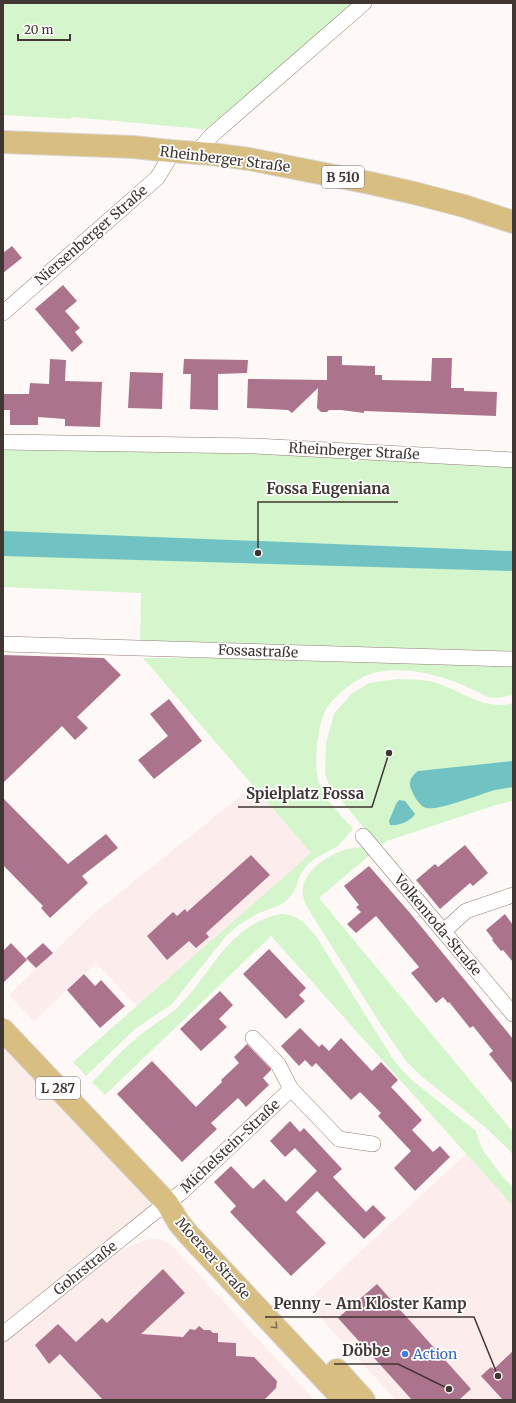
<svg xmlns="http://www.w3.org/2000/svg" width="516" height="1403" font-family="Merriweather,serif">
<rect width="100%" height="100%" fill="#fef9f7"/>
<!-- commercial -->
<g fill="#fceceb">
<path d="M253,786L311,853L137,1006L96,963L34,1021L9,995L92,915Z"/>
<path d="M466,1154L513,1206V1400H396L306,1302Z"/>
<path d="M150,1239H161L169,1243L177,1251L314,1400H3V1343L98,1267L127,1247Z"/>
</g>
<!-- built -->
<path fill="#fbede8" d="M3,1039L162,1208L3,1333Z"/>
<!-- green -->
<g fill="#d5f5cd">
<path d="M3,3H362L212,130L72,117L71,119L3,115Z"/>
<path d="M3,442L513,460V551L312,543L304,564L513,571V651L140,643L141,593L3,587Z"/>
<path d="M143,658H383L513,663V694C504,697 498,699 488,697C454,680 417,665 378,672C360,675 339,692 328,706C317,723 313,764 319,783C326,801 341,815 353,829L338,846L316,858L307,865L300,875L294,892L286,901L280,905L259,913L240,924L226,936L172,1004L135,1029L86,1076L73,1062L311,853Z"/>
<path d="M398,679C408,680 419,679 429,681C458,687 482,712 513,703V801L499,804L387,841L380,847L330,787L325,774L326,743L334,714L351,694L369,683Z"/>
<path d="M364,847L371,854L319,898L513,1132V1155L509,1150L485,1127L420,1075L406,1061L381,1025L307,907C306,904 303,899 303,895C300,872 328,854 348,849C353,848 358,847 364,847Z"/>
<path d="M281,914C299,915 305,923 316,936L393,1059L402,1070L413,1081L476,1131L479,1141L484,1152L503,1177L513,1187V1206L271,936L105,1095L92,1082C108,1066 123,1049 140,1035C152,1025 166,1018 177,1008C212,974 228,924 281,914Z"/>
</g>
<!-- water -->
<g fill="#71c2c3">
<path d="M3,531L513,551V571L3,556Z"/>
<path d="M513,761V787C507,788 501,789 495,790C480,794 439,811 426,808C419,806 412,793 410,786C409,779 413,775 418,771Z"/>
<path d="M399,800L405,801L415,814C411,821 399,826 390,825L389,821L396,804Z"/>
</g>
<!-- building -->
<g fill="#ac738d">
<path d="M12,246L22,258L3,273V253Z"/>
<path d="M63,285L77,301L65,311L80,328L75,332L83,342L72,352L35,309Z"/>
<path d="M327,356H342V365L375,366V375H382V380L431,381L432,358H452L451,388H464V391L497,392L496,416L364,411V413L341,410H329L327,412H321L317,408L318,388L292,413L288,410L247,408L248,379L327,380Z"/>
<path d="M50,359L66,360L65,381L102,382L100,427L65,426V419L38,417V425H10V410H3V394H29L30,383L49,384Z"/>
<path d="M184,359L248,360L247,373L218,374V410L190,409L191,374H183Z"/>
<path d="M130,372L163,373L162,409L128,408Z"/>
<path d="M3,655L104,658L121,675L77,717L88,728L75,740L62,726L3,783Z"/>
<path d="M169,699L202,741L154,779L138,760L168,736L150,714Z"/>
<path d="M3,798L68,864L106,834L118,848L82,876L88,883L50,918L41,908L43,906L3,865Z"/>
<path d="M465,845L488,873L473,886L470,883L440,909L416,880L435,864L438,867Z"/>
<path d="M251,855L270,875L206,933L209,937L196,948L189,941L167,960L147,936L173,912L177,916L185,909L187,912Z"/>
<path d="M369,866L410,913L513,1039V1084L489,1054L493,1051L473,1026L470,1028L449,1002L448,1003L443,997L436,1003L411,973L419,967L376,916L356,933L347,924L361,912L356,907L359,905L344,886Z"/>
<path d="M505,914L513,925V962L503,950L501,951L492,940L493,939L486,930Z"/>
<path d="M11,943L27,960L3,983V951Z"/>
<path d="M43,943L53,953L36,968L26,958Z"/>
<path d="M269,949L306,988L299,995L305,1001L286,1019L243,974Z"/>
<path d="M84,974L95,986L101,980L125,1006L100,1028L67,990Z"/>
<path d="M220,991L233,1005L219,1019L227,1027L201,1051L180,1029Z"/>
<path d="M300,1028L319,1047L322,1044L329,1051L341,1038L372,1071L381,1062L398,1080L391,1087L422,1120L412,1130L433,1152L440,1146L450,1157L415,1191L394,1168L411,1151L378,1116L381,1113L360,1092L351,1100L316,1063L312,1067L305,1060L299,1066L281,1046Z"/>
<path d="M247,1044L271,1069V1070L263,1078L269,1085L246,1107L238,1098L211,1123L217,1129L182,1162L117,1094L152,1061L196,1107L222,1082L221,1080L239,1063L234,1057Z"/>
<path d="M290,1121L300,1132L304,1128L342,1169L333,1177L366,1212L373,1205L386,1218L364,1239L317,1191L296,1212L326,1243L291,1276L230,1212L236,1206L214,1182L231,1166L253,1189L264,1179L286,1202L317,1171L295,1148L285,1157L270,1141Z"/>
<path d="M163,1269L185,1293L141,1334L183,1337L190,1329L195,1330L199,1326L204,1330H210L213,1333H218V1342L236,1343V1356L254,1357L277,1381L276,1388L264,1400H103L60,1354L49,1364L35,1345L58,1324L76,1342L102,1318L107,1323Z"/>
<path d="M377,1284L471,1389L459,1400H412L338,1318Z"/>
<path d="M513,1351V1400H503L481,1376L491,1367L494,1369Z"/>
</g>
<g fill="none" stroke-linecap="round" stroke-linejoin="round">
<defs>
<g id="minor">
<path d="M196,153L211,136L364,3"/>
<path d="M3,313L157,178L167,162L170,151"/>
<path d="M3,442L255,446L513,460"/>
<path d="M3,644L513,659"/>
<path d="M363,836L513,1014"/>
<path d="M444,931L466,911L513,895"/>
<path d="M253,1038L278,1064L291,1089L339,1139L373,1144"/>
<path d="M3,1334L151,1215L182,1192L291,1089"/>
</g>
<g id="primary">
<path d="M3,142L133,147L170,151L211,154L249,159L370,183L414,193L464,206L513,222"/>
<path d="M3,1030L167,1203L179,1223L189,1235L344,1400"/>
<path d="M337,1370L364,1400"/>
</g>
</defs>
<!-- minor casing -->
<use href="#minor" stroke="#947d73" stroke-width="16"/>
<!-- primary casing -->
<use href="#primary" stroke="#d9d7d6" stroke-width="24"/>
<!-- minor -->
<use href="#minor" stroke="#fff" stroke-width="15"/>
<!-- primary -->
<use href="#primary" stroke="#d9be82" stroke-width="22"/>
</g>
<!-- one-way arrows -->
<defs><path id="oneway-chevron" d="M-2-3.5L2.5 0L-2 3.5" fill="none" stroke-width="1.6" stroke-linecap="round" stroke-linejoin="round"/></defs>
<use stroke="#7d6c52" href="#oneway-chevron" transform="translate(275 1326) rotate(46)"/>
<!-- markers -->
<circle fill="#3f7fe0" stroke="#fff" stroke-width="1.5" cx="405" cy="1354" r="4"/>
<g text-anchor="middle" stroke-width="3.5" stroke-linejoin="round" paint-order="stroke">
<!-- shield labels -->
<g fill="#fff" stroke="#797270" stroke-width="1">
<rect x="322" y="166" width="42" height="22" rx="3"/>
<rect x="36" y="1077" width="44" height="22" rx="3"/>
</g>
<g font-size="13" font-weight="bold" fill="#403632">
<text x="343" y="182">B 510</text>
<text x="58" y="1093">L 287</text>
</g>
<!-- street labels -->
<g font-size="14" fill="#403632" stroke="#fff">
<text transform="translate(225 159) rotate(7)" y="5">Rheinberger Straße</text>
<text transform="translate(91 235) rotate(-41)" y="5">Niersenberger Straße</text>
<text transform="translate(354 451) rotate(3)" y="5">Rheinberger Straße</text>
<text transform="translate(258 651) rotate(2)" y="5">Fossastraße</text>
<text transform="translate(438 925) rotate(50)" y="5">Volkenroda-Straße</text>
<text transform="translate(230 1146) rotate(-43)" y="5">Michelstein-Straße</text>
<text transform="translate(213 1258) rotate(48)" y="5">Moerser Straße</text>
<text transform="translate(85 1268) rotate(-39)" y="5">Gohrstraße</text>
</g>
<!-- shop labels -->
<g font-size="14" fill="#366cbe" stroke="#fff" text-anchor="start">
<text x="413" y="1359">Action</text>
</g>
</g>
<!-- callouts -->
<path fill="none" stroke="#403632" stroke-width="1.5" d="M258 553L258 502H398M389 753L372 807H238M498 1376L474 1317H265M449 1389L398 1364H334"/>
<g fill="#403632" stroke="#fff" stroke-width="1.5">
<circle cx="258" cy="553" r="4"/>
<circle cx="389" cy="753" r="4"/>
<circle cx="498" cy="1376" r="4"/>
<circle cx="449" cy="1389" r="4"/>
</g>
<g font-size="15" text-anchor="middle" font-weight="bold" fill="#403632" stroke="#fff" stroke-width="3.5" stroke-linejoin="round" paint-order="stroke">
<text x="328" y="494">Fossa Eugeniana</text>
<text x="305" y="799">Spielplatz Fossa</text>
<text x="370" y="1309">Penny - Am Kloster Kamp</text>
<text x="366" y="1356">Döbbe</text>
</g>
<!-- border -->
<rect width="516" height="1403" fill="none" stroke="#403632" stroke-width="8"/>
<!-- scale -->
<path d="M18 34v6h52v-6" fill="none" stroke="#403632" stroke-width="2"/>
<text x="24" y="34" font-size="12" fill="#403632" stroke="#ffffff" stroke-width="3" paint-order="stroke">20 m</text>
</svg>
